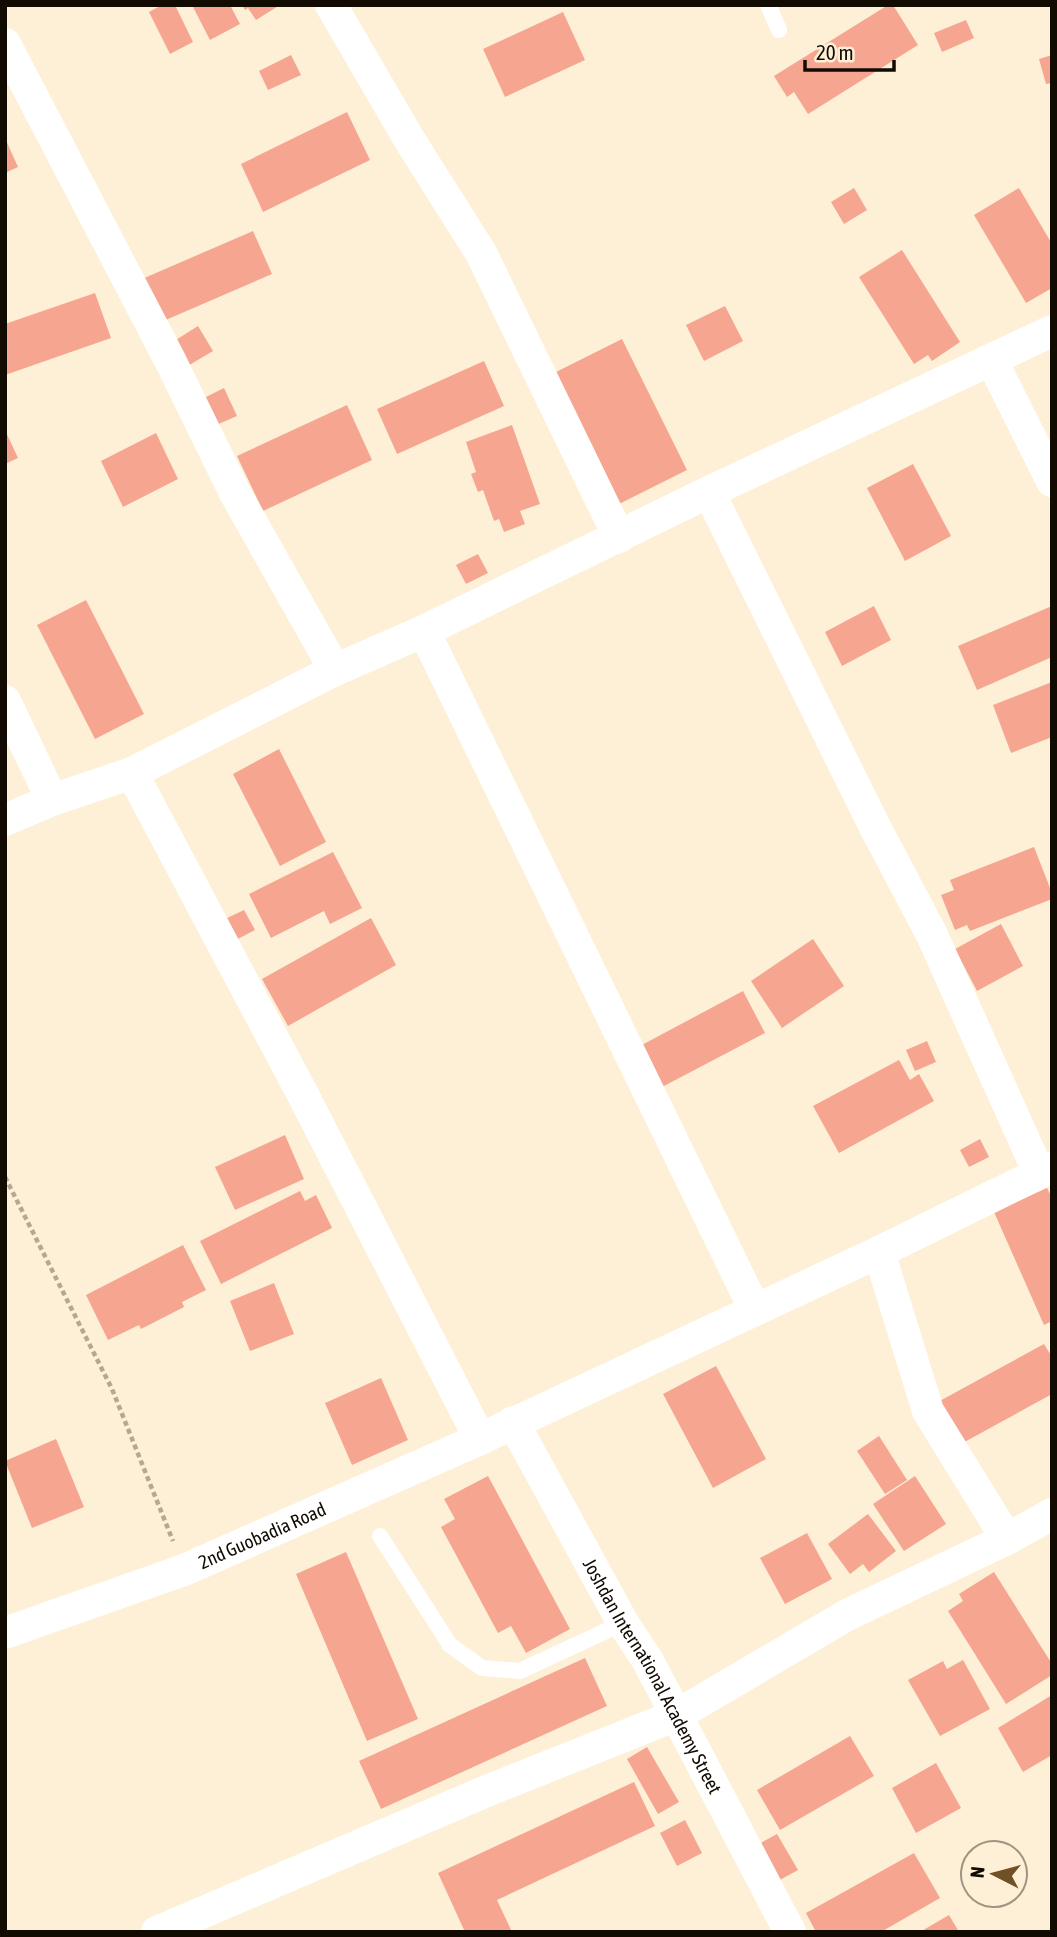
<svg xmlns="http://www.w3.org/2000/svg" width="1057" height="1937" font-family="'Asap Condensed',sans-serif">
<rect width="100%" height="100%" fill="#fef0d6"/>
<!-- building -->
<g fill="#f5a590">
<path d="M162,5H175L193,42L170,54L149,12Z"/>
<path d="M192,5H230L240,24L210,40Z"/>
<path d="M242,5H280L256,20L248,8L245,10Z"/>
<path d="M888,5H893L918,45L808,114L794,92L787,97L774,76Z"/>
<path d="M563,12L585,60L505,97L483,49Z"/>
<path d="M966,20L974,38L942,52L934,33Z"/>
<path d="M291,55L301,75L268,90L259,71Z"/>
<path d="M1052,55V83L1046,84L1039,59Z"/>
<path d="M347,112L370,160L263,212L241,164Z"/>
<path d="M5,138L18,167L5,173Z"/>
<path d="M854,188L867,210L844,224L831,202Z"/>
<path d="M1019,188L1052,244V288L1026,303L974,215Z"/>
<path d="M253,231L272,274L161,322L142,279Z"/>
<path d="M902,250L960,342L932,361L928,355L914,364L859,277Z"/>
<path d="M95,293L111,338L5,375V324Z"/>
<path d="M725,306L743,341L704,361L686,325Z"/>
<path d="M198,326L213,351L186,367L171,343Z"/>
<path d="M622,339L687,470L611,508L546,377Z"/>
<path d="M484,361L504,406L397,454L377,409Z"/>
<path d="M224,388L237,416L214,426L202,399Z"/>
<path d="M347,405L372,460L263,511L237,456Z"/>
<path d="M512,425L540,504L520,511L525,524L504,532L499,519L494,521L483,490L478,492L471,474L476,472L466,442Z"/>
<path d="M5,430L18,458L5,464Z"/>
<path d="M156,433L178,479L123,507L101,461Z"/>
<path d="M913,464L951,536L905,561L867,488Z"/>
<path d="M478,554L488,573L466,584L456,565Z"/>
<path d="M86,600L144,714L95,739L37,625Z"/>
<path d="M874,606L891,640L842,666L825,632Z"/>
<path d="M1052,606V657L977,690L958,646Z"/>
<path d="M1052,682V737L1011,753L993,705Z"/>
<path d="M279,749L326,842L280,866L233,774Z"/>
<path d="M1034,847L1052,893V899L970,931L967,925L955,930L941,895L954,890L950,880Z"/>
<path d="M333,852L362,908L330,924L324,911L271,938L249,894Z"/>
<path d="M244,910L255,930L232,942L221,921Z"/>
<path d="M371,918L396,965L288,1026L262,979Z"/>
<path d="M1001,924L1023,966L977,991L955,949Z"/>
<path d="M813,939L844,986L782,1028L751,981Z"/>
<path d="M743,991L765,1033L662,1087L640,1046Z"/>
<path d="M927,1041L936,1062L915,1071L906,1050Z"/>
<path d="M899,1060L910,1080L919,1074L934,1101L839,1153L813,1106Z"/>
<path d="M285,1135L304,1179L235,1210L215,1167Z"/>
<path d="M980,1139L989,1157L969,1167L960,1150Z"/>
<path d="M1047,1188L1052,1198V1321L1044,1325L994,1212Z"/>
<path d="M300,1191L305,1201L316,1195L332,1228L221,1284L200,1241Z"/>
<path d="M183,1245L206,1290L182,1302L184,1307L141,1329L139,1325L108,1340L86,1295Z"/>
<path d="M274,1283L294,1334L250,1351L230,1301Z"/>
<path d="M1044,1344L1052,1357V1394L959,1445L936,1403Z"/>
<path d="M716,1366L766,1459L713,1488L663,1394Z"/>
<path d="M381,1378L408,1440L352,1465L325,1403Z"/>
<path d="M879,1436L907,1480L885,1494L857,1451Z"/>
<path d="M56,1439L84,1507L32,1528L5,1461Z"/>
<path d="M488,1476L570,1629L526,1653L511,1626L498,1633L441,1527L455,1519L444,1499Z"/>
<path d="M915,1476L946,1524L904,1551L873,1504Z"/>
<path d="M868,1514L896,1551L869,1572L863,1564L850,1574L828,1544Z"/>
<path d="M807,1533L832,1579L785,1604L760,1558Z"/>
<path d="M346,1552L418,1719L367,1741L296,1574Z"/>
<path d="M994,1572L1052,1664V1675L1006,1704L948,1611L963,1601L959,1594Z"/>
<path d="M585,1658L607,1706L381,1809L359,1761Z"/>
<path d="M963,1660L990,1709L940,1736L908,1680L943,1661L947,1669Z"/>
<path d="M1052,1695V1755L1023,1772L998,1728Z"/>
<path d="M850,1736L874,1776L780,1830L757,1790Z"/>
<path d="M647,1747L679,1802L658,1814L627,1759Z"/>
<path d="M936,1763L961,1808L916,1833L892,1788Z"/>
<path d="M634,1782L655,1826L497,1900L512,1932H465L438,1873Z"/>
<path d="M685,1820L702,1853L677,1866L660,1833Z"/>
<path d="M777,1834L798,1870L778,1881L757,1845Z"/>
<path d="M914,1853L940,1898L881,1932H816L806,1913Z"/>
<path d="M949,1915L959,1932H920Z"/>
</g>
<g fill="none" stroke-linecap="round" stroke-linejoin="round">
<!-- path -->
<path stroke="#b4a894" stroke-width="4.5" stroke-dasharray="5 3.5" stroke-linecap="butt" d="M5,1177L112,1389L173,1541"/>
<!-- lane -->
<g stroke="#fff" stroke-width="16">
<path d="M768,5L779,30"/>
<path d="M380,1536L450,1645L482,1668L520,1671L623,1623"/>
</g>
<!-- street -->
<g stroke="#fff" stroke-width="32">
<path d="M331,5L409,139L481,253L619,537"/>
<path d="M5,44L171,362L235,493L335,670"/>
<path d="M992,361L1052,481"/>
<path d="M709,492L876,829L931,933L1039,1173"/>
<path d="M424,631L755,1310"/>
<path d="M5,701L52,800"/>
<path d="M132,773L302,1093L480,1439"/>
<path d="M5,820L52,800L132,773L335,670L424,631L709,492L1052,331"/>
<path d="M879,1252L928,1411L1007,1539"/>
<path id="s1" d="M513,1422L623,1623L648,1661L790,1932"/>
<path id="s2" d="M5,1633L184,1570L480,1439L879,1252L1052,1167"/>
<path d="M157,1932L489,1790L677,1715L847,1615L1007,1539L1052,1514"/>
</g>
</g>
<g text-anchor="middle" stroke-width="7" stroke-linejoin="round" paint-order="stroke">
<!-- street labels -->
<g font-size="19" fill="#110b02" stroke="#fef0d6">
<text dy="7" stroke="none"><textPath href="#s2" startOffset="275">2nd Guobadia Road</textPath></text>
<text dy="7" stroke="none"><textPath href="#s1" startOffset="290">Joshdan International Academy Street</textPath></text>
</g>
</g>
<!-- border -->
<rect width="1057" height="1937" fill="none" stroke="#110b02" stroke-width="14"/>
<!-- north arrow -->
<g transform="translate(994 1874) rotate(276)"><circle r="33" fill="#fef0d6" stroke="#9f9481" stroke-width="2"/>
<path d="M0-5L12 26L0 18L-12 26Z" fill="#705026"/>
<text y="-10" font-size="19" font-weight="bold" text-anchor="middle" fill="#110b02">N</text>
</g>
<!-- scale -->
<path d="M805 60v10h89v-10" fill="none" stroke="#110b02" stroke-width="3.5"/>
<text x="816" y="60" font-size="21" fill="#110b02" stroke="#fef0d6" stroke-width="5" paint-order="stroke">20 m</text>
</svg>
